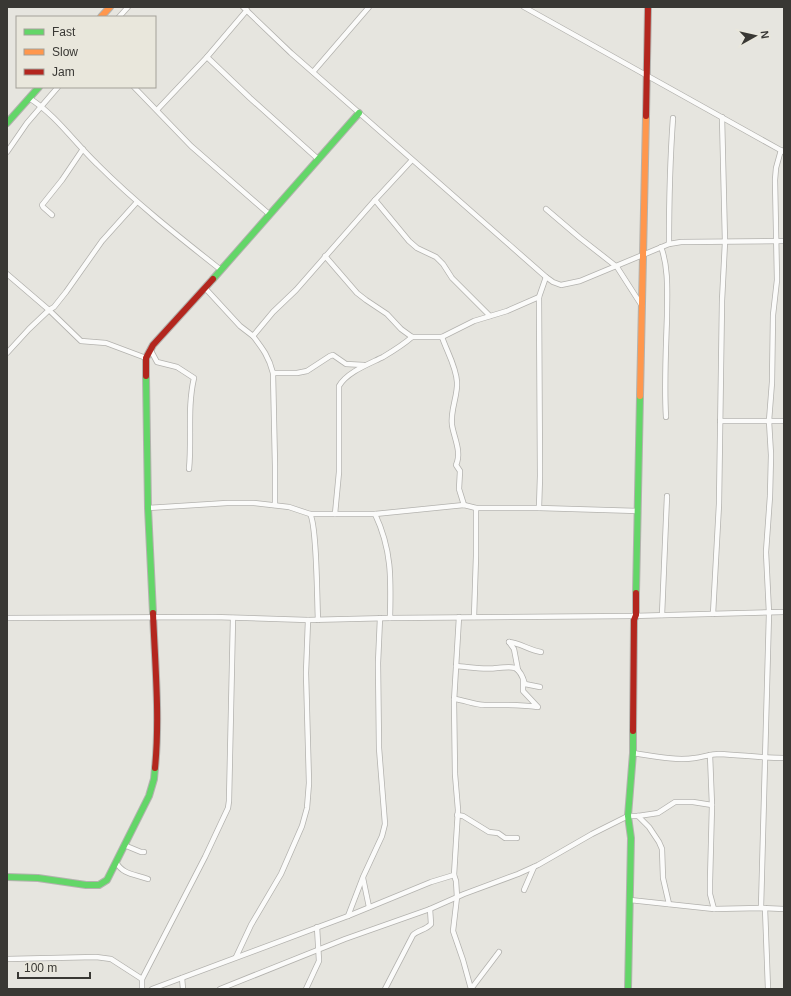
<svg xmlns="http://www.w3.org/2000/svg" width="791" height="996" font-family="Helvetica,sans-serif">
<rect width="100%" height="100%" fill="#e6e5df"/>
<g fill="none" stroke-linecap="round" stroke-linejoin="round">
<defs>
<g id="street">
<path d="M243,7L291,53L546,277L553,282L561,285L580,281L669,244L681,242L784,241"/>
<path d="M524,7L784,152"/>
<path d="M119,17L128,7"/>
<path d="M207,57L250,98L318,159"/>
<path d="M313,72L369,7"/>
<path d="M134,87L191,146L269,214"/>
<path d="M29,98C56,115 74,142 97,164C136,203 178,236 221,270"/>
<path d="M157,110L207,57L247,10"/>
<path d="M7,152L27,123L58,87"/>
<path d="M375,200L409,241L417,248L436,257L443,264L452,278L490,316"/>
<path d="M137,202L102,241L66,292L54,307L49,310L81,341L106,343L146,358"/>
<path d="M546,209L580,238L617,267L642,306"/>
<path d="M52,215L43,207L42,205L62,180L83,149"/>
<path d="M669,244C669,202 670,160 673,118"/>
<path d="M661,247C669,268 667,294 667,316C666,350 664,384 666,417"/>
<path d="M325,256L357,293L366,300L387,314L401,329L412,337H442L474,321L507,311L539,297"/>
<path d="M7,274L49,310L29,329L7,353"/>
<path d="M546,277L539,297L540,476L539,508L638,511"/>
<path d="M205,288L240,326L253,336L273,312L296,290L375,200L412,160"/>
<path d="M253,336C263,349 269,357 273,373L275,466V505"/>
<path d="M442,337C447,352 456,366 457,382C458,396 450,410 452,425C454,438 462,452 456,465L460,471L459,489L464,505"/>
<path d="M150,349L157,362L177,367L194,378C187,408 192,439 189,469"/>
<path d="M273,373H297L307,371L330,356L333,355L346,364L364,365"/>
<path d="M720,421H784"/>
<path d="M148,508L227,503H254L289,507L310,514H375L464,505L476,508H539"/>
<path d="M310,514C317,525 317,602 318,620"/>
<path d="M335,514L339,472V386C347,372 369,364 383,357C393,351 403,345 412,337"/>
<path d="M375,514C392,550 391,579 390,618"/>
<path d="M713,614L719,504L722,301L725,242L722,117"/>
<path d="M662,615L667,496"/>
<path d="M474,617L476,556V508"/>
<path d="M7,618L213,617L308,620L390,618L632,616L784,612"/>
<path d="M509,642C520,643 529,650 541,652"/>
<path d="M509,642L514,649L518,670"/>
<path d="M456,666C470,667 483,670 497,668C503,668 509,666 515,668C521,671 523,678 525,684L540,687"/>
<path d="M454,699C465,700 474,705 485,705C503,705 520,704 538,707L523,691V679"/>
<path d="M633,753C653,756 675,761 695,758C703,757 711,754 719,754C741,755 762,758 784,758"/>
<path d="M457,815L463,816L489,832L498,833L505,838H517"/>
<path d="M638,816L649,827L659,842L662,849L663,878L669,904"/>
<path d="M124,845L141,852H144"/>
<path d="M116,862C123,875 135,874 148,879"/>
<path d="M454,875L456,881L457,897L453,931L463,960L471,989"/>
<path d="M363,878L369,907"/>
<path d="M524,890L534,867"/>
<path d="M630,900L714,909L710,894V881L712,805L710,755"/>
<path d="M761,908L769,613L766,552L770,496L771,455L769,421L772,382L773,315L777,280L775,180L776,168L781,150"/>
<path d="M765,908L768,989"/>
<path d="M714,909L761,908L784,909"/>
<path d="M348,916L363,877L382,836L385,824L379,748L378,663L380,618"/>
<path d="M236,957L251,925L281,874L302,826L307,808L309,783L306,673L308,620"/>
<path d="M7,959L96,957L111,959L142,979"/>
<path d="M182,978L183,989"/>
<path d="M142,989V979L205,857L228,808L229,801L233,618"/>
<path d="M152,989L348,916L431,882L454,875L458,810L455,774L454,701L459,617"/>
<path d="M220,989L345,939L430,909L464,894L518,874L538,865L592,834L628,816H638L658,813L675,802H693L712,805"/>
<path d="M306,989L319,961L317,927"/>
<path d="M385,989L413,935C418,930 426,930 431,924L430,909"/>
<path d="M471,989L499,952"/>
</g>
<g id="fast">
<path d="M7,123L39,87"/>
<path d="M213,279L359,113"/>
<path d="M146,376L148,508L153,613"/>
<path d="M636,593L640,396"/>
<path d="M7,877L38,878L86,885H99L107,880L149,796L154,779L155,768"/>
<path d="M628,989L631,838L628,816L633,753V731"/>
</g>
<g id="slow">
<path d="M101,17L110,7"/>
<path d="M640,396L646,116"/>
</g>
<g id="jam">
<path d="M646,116L648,7"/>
<path d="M146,376V358L153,345L213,279"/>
<path d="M153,613C155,665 160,717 155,768"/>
<path d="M633,731L634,620L636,615V593"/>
</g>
</defs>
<!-- street casing -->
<use href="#street" stroke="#b3b2ae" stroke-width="6"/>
<!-- fast casing -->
<use href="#fast" stroke="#b3b2ae" stroke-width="8"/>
<!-- slow casing -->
<use href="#slow" stroke="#b3b2ae" stroke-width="8"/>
<!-- jam casing -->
<use href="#jam" stroke="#b3b2ae" stroke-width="8"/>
<!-- street -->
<use href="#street" stroke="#fbfbfa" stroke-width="4.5"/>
<!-- fast -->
<use href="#fast" stroke="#63d668" stroke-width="6"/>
<!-- slow -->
<use href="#slow" stroke="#ff974d" stroke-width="6"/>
<!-- jam -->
<use href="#jam" stroke="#b3261e" stroke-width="6"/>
</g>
<!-- border -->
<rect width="791" height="996" fill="none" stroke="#393834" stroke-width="16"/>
<!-- legend -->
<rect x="16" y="16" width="140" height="72" fill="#e9e7dc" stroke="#a3a199"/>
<rect x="24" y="29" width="20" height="6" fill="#63d668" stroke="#a3a199"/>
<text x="52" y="36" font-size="12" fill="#393834">Fast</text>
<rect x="24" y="49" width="20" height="6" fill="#ff974d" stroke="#a3a199"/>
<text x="52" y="56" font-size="12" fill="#393834">Slow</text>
<rect x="24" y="69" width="20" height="6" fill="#b3261e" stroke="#a3a199"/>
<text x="52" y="76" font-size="12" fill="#393834">Jam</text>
<!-- north arrow -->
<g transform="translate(755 36) rotate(82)" stroke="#e9e7dc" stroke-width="3" paint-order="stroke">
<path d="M0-3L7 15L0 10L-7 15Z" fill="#393834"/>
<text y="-6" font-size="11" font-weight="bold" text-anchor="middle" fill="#393834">N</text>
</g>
<!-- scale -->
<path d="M18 972v6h72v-6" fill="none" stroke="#393834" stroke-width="2"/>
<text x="24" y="972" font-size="12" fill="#393834" stroke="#e9e7dc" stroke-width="3" paint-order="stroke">100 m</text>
</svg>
